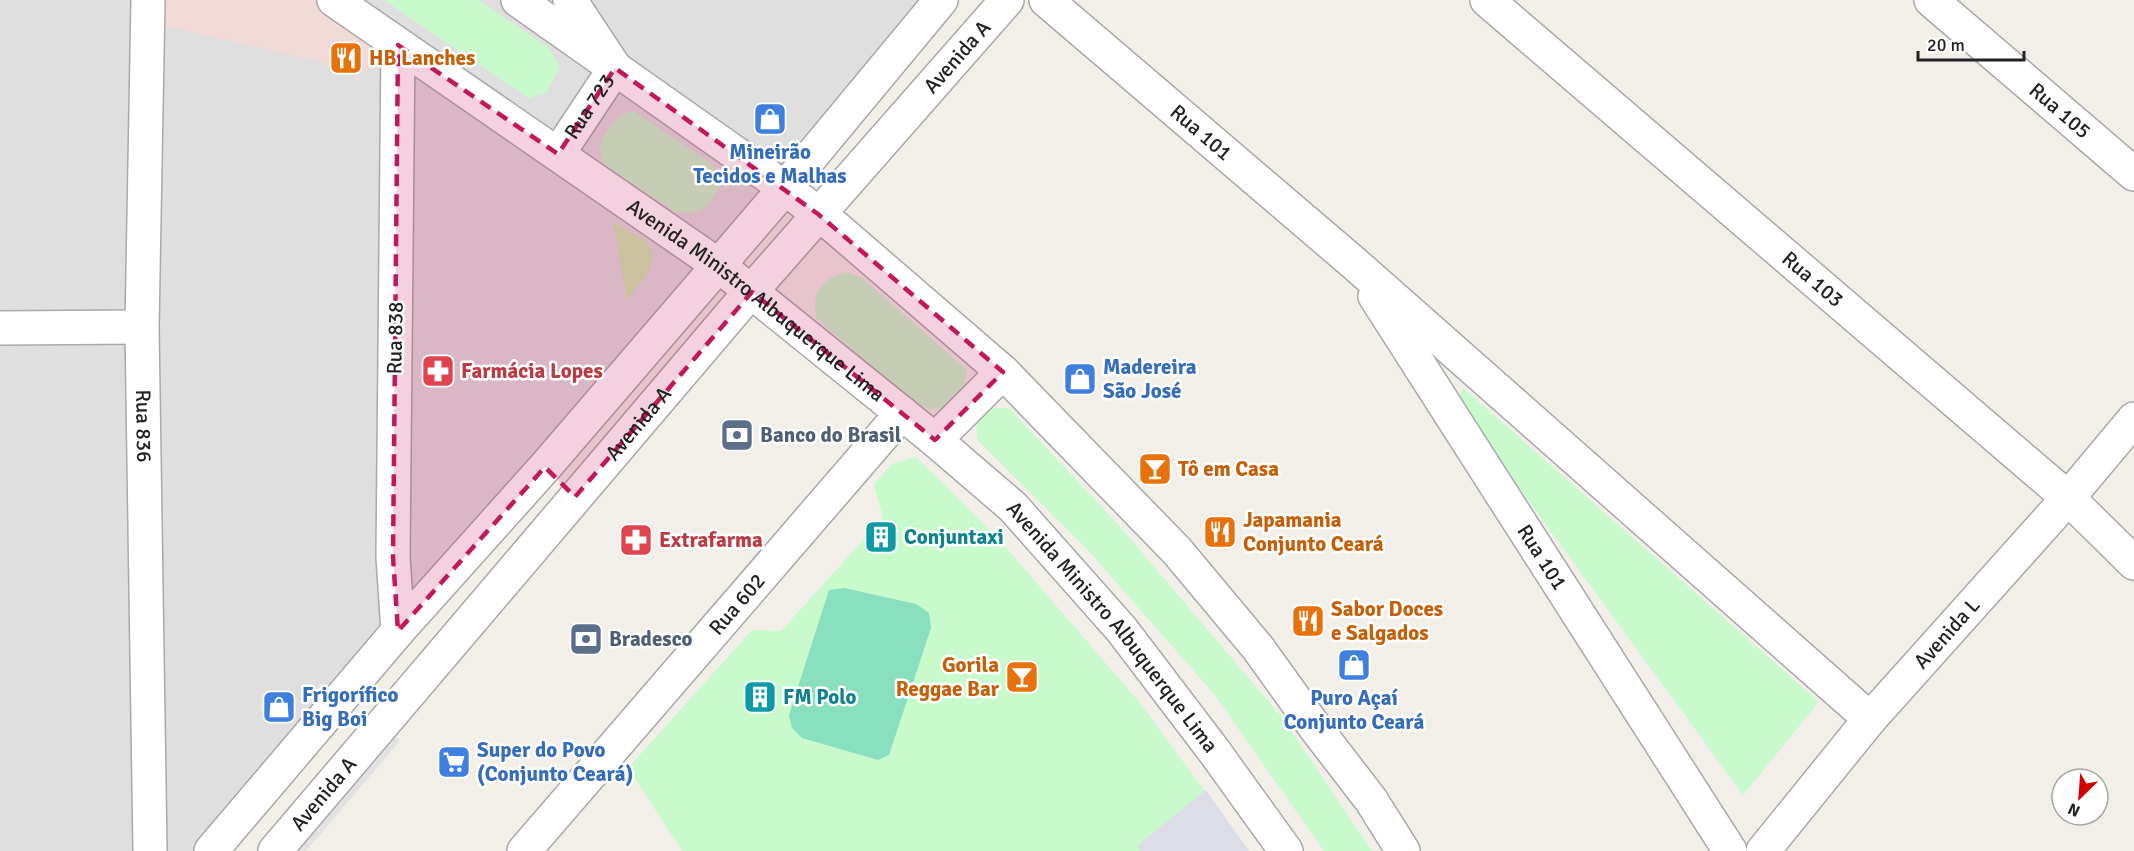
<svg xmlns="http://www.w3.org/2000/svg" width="2134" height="851" font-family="Signika,sans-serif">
<rect width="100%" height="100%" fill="#f2efe9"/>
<!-- residential -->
<path fill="#e0dfdf" d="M0,0H943L228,851H0Z"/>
<!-- commercial -->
<path fill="#f2dad9" d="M148,0H321L373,32L371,67L363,72L149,22Z"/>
<!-- grass -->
<path fill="#cdebb0" d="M613,222L646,241L653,253L649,272L627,300Z"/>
<!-- park -->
<g fill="#c8facc">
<path d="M384,0H479L550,49L560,67L546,93L528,98Z"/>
<path d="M627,112H635L712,164L719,187L708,206L698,212L677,213L605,166L599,149C604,133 612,120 627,112Z"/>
<path d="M847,272L862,278L967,370L964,387L948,408L929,409L915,404L816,318C812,291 820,279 847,272Z"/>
<path d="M1463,388L1819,702L1743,795L1457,403Z"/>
<path d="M997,408H1009L1116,522L1281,716L1372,851H1324L1214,694L1086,548L978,441C975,425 976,422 986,410Z"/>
<path d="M916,457L998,538L1140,703L1249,851H682L628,768L752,630L781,631L883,518L874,484L892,464Z"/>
</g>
<!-- pitch -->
<path fill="#88e0be" d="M844,588L916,604L929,613L931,628L889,755L878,760L802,738L792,728L789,715L829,590Z"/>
<!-- parking -->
<path fill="#e2e2e2" d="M384,721L400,741L306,851H272Z"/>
<!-- plaza -->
<path fill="#dddde8" d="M1206,790L1249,851H1140L1137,846Z"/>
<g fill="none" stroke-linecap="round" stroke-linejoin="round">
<defs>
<g id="minor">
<path id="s1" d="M148,0L142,327L150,851"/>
<path id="s2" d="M334,0L718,265L935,440L1013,507L1122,630L1214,751L1286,851"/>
<path d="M518,0L785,188L835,227L1003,372L1177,551L1258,648L1314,726L1371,800L1403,851"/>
<path id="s3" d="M1046,0L1355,264L1870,719"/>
<path id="s4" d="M1487,0L2068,498L2134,563"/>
<path id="s5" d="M1931,0L2134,174"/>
<path d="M398,45L393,557L398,631"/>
<path id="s6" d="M558,154L615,68L570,0"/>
<path id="s7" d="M1375,296L1730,851"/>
<path d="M0,328L142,327"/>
<path d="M935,440L1003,372"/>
<path d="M211,851L398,631L545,467L785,188L941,0"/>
<path id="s8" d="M275,851L740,304L1007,0"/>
<path id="s9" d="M524,851L902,413"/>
<path id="s10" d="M1763,851L1870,719L2068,498L2134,419"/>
</g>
</defs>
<!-- minor casing -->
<use href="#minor" stroke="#a9a9a9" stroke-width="36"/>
<!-- minor -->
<use href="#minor" stroke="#fff" stroke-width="33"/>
</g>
<!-- marked area -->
<path fill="#c2185b" fill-opacity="0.2" stroke="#c2185b" stroke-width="4.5" stroke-dasharray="12 8" stroke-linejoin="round" d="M398,45L558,154L615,68L818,214L1003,372L935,440L752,292L575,497L545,467L398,631L393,557Z"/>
<!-- icons -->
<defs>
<symbol id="restaurant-square" viewBox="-11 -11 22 22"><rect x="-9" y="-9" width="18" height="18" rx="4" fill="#e8710a" stroke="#fff"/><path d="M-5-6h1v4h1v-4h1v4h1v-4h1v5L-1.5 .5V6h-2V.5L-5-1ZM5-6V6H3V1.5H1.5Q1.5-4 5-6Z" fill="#fff"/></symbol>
<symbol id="shop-square" viewBox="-11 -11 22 22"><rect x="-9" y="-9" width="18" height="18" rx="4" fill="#3f7fe0" stroke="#fff"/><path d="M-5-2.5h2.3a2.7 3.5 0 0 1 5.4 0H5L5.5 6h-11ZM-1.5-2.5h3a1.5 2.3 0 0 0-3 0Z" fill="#fff"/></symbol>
<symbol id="pharmacy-square" viewBox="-11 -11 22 22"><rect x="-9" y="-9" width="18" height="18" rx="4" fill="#e0444e" stroke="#fff"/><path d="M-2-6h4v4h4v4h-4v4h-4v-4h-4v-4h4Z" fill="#fff"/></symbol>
<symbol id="bank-square" viewBox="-11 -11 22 22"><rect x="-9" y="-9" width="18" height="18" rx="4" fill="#5c6f8a" stroke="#fff"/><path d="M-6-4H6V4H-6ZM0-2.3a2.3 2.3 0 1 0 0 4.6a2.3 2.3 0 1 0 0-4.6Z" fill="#fff"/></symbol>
<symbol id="bar-square" viewBox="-11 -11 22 22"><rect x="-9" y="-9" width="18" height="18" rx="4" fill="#e8710a" stroke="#fff"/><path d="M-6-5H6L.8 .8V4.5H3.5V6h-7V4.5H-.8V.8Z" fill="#fff"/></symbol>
<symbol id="building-square" viewBox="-11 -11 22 22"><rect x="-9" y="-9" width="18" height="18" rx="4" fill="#0f9aa8" stroke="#fff"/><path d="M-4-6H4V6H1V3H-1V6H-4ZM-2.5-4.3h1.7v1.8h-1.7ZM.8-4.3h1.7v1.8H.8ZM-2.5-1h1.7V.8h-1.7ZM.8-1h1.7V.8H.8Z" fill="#fff"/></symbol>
<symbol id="supermarket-square" viewBox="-11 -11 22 22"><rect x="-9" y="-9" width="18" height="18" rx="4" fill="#3f7fe0" stroke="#fff"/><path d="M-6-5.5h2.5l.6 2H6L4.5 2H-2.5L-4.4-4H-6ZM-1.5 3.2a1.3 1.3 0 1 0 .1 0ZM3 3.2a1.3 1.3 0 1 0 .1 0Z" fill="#fff"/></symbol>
</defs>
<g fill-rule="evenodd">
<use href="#restaurant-square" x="327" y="39" width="38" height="38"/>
<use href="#shop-square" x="751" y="100" width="38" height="38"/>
<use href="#pharmacy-square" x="419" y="352" width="38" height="38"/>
<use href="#shop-square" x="1061" y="360" width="38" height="38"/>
<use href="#bank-square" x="718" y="416" width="38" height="38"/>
<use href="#bar-square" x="1136" y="450" width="38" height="38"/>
<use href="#restaurant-square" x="1201" y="513" width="38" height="38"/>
<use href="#building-square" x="862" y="518" width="38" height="38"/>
<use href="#pharmacy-square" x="617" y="521" width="38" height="38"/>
<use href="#restaurant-square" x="1289" y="602" width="38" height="38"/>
<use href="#bank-square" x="567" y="620" width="38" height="38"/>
<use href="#shop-square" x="1335" y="646" width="38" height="38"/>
<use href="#bar-square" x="1003" y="658" width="38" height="38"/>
<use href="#building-square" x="741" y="678" width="38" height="38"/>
<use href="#shop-square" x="260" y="688" width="38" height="38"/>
<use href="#supermarket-square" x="435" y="743" width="38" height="38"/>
</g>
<g text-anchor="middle" stroke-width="5" stroke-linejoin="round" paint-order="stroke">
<!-- street labels -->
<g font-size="21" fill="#222" stroke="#fff">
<text dy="7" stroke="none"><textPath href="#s8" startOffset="1047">Avenida A</textPath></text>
<text dy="7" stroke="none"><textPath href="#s6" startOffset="57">Rua 723</textPath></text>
<text dy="7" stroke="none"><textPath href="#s5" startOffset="170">Rua 105</textPath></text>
<text dy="7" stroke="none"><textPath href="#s3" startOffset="204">Rua 101</textPath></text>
<text dy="7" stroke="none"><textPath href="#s4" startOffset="429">Rua 103</textPath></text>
<text dy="7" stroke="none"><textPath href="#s2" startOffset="518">Avenida Ministro Albuquerque Lima</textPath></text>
<text transform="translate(395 338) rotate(-89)" y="7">Rua 838</text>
<text dy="7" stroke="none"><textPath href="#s8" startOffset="561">Avenida A</textPath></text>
<text dy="7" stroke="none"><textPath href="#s1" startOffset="426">Rua 836</textPath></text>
<text dy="7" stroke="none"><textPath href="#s7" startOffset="310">Rua 101</textPath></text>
<text dy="7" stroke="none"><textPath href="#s9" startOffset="326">Rua 602</textPath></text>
<text dy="7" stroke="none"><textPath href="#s2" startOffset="1004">Avenida Ministro Albuquerque Lima</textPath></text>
<text dy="7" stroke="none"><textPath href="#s10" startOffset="285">Avenida L</textPath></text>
<text dy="7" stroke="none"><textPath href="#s8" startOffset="75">Avenida A</textPath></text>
</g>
<!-- food labels -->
<g font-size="21" font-weight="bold" fill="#c56008" stroke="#fff" text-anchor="start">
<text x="369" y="65">HB Lanches</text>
<text x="1178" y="476">Tô em Casa</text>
<text x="1243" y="527">Japamania<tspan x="1243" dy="24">Conjunto Ceará</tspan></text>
<text x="1331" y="616">Sabor Doces<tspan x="1331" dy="24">e Salgados</tspan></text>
<text x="999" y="672" text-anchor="end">Gorila<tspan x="999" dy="24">Reggae Bar</tspan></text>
</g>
<!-- shop labels -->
<g font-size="21" font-weight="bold" fill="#366cbe" stroke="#fff" text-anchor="start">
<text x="770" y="159" text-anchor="middle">Mineirão<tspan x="770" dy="24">Tecidos e Malhas</tspan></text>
<text x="1103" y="374">Madereira<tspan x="1103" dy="24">São José</tspan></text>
<text x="302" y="702">Frigorífico<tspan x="302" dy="24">Big Boi</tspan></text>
<text x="1354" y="705" text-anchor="middle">Puro Açaí<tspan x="1354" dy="24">Conjunto Ceará</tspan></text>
<text x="477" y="757">Super do Povo<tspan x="477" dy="24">(Conjunto Ceará)</tspan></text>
</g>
<!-- health labels -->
<g font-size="21" font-weight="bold" fill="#be3a42" stroke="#fff" text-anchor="start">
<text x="461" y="378">Farmácia Lopes</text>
<text x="659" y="547">Extrafarma</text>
</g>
<!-- service labels -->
<g font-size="21" font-weight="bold" fill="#4e5e75" stroke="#fff" text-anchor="start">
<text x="760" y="442">Banco do Brasil</text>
<text x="609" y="646">Bradesco</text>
</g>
<!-- culture labels -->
<g font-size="21" font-weight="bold" fill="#0d838f" stroke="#fff" text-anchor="start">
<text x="904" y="544">Conjuntaxi</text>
<text x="783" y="704">FM Polo</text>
</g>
</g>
<!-- north arrow -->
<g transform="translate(2080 797) rotate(205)"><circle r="28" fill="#ffffff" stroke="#a7a7a7" stroke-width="1.5"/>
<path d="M0-4.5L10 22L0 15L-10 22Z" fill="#d40000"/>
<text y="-9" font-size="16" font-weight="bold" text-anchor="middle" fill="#222222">N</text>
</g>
<!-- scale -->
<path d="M1918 51v9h106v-9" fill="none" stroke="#222222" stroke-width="3"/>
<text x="1927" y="51" font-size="18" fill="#222222" stroke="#ffffff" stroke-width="4.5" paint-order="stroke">20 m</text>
</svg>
